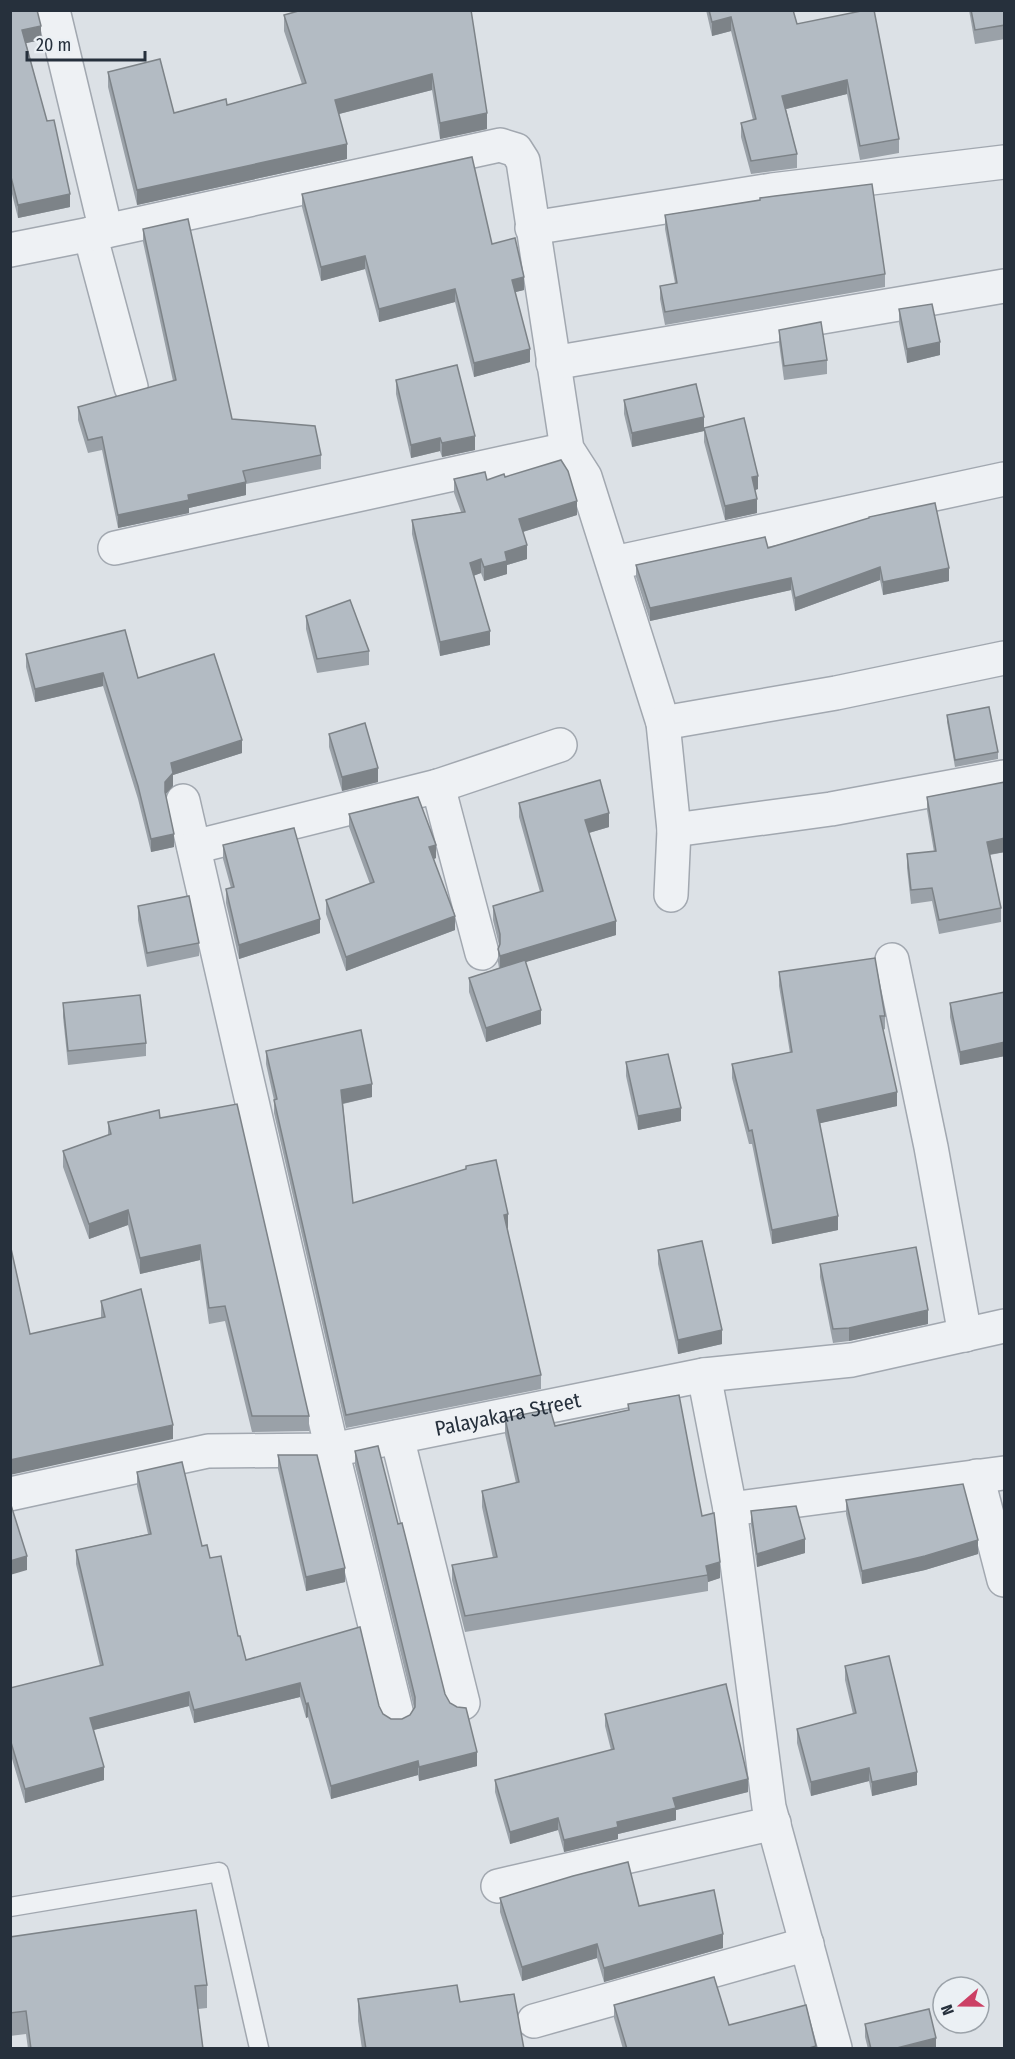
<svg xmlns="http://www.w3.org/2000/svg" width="1015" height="2059" font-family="'Fira Sans Condensed',sans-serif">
<rect width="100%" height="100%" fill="#dce1e6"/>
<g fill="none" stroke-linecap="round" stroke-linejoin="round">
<defs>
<path id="service" d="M10,1907L219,1872L259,2048"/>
<g id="minor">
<path d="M53,10L106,231"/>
<path d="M532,228L772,190L1004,162"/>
<path d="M90,234L131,387"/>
<path d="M10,250L106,231L500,145L516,150L523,161L567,449L585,477L663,723L674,830L671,895"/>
<path d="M553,363L1004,286"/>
<path d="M115,548L567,449"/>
<path d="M614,563L1004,479"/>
<path d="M663,723L836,693L1004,658"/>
<path d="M438,786L482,953"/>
<path d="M183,801L332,1450L397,1715"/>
<path d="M674,830L831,809L1004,777"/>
<path d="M194,847L438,786L560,745"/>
<path d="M892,960L931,1147L965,1335"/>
<path d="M704,1375L730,1509L769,1807L835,2048"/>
<path d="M397,1437L463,1703"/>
<path d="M977,1476L1004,1580"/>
<path id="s1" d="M10,1494L208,1451L332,1450L704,1375L852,1360L1004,1326"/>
<path d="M730,1509L1004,1473"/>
<path d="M498,1886L774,1823"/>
<path d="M534,2021L807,1944"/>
</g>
</defs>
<!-- service casing -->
<use href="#service" stroke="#a2a8b0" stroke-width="21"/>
<!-- minor casing -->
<use href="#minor" stroke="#a2a8b0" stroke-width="36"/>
<!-- service -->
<use href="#service" stroke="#eef1f4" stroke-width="18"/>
<!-- minor -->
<use href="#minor" stroke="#eef1f4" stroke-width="33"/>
</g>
<!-- wall -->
<g fill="#9aa1a8">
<path d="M10,10L41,40L26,43L70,207L18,218L10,186Z"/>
<path d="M471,10L487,129L440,139L432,90L339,114L347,159L137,205L108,87V72L174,113L227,105L302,84L284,31V15Z"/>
<path d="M706,10H793L797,24L899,139V153L860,160L847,94L786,109L797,154V168L751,174L741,137V123L753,120L731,31L712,36Z"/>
<path d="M969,10H1005V39L975,44Z"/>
<path d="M302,194L492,244L524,290L515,292L530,362L474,377L455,302L379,322L365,269L321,281L302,207Z"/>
<path d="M760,198L885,274V287L665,325L660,299V286L675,283L665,229V215L760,200Z"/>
<path d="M143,229L232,419L321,455V469L246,484V495L189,508V513L118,528L102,450L88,453L78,420V407L173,381L143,242Z"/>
<path d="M899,309L940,355L907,363L899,323Z"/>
<path d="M779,330L827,360V374L784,380L779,343Z"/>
<path d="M396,380L475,450L442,457L440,451L411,458L396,394Z"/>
<path d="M624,400L704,431L632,447L624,414Z"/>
<path d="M704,428L758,489L755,490L757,513L725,520L704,442Z"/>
<path d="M505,477L577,515L523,532L527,559L507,565V574L484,581L481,573L473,576L490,645L440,656L412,534V520L461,512L454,493V479L487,480Z"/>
<path d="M768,548L949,581L883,595L880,580L795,611L791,590L650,621L636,577V565Z"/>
<path d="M306,616L369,651V665L317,673L306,629Z"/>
<path d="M26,654L138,678L242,753L173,775V786L165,795L174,847L151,852L138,799L103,686L35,702L26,667Z"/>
<path d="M947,715L998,752V759L955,767L947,722Z"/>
<path d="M329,734L378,782L342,791L329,747Z"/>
<path d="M1005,782V852L990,855L1001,908V922L939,934L932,901L911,904L907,868V854L934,852L927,810V797Z"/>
<path d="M519,803L609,827L589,833L616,935L525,962L541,1024L486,1042L469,992V978L499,968L498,962V949L499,945L493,920V906L540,892L519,817Z"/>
<path d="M349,814L436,858L434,859L455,930L346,971L326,914V900L370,884L349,827Z"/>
<path d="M223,845L320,933L239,959L226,903V889L231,888L223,859Z"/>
<path d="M138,906L199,943V956L147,967L138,920Z"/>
<path d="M779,972L885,1016V1029L883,1030L897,1106L820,1123L838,1230L772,1244L752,1144H749L732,1078V1064L790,1053L779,986Z"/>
<path d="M1005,992V1056L960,1065L950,1017V1003Z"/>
<path d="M63,1003L146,1043V1056L68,1065L63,1017Z"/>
<path d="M266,1051L372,1097L343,1104L353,1203L466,1169V1166L508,1228H507L541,1375V1389L346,1428L274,1113V1100L266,1064Z"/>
<path d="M626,1062L681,1121L638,1130L626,1076Z"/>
<path d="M160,1118L309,1416V1431L252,1432L225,1321L209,1324L200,1260L140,1274L128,1225L89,1239L63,1167V1151L108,1135V1122Z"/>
<path d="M658,1250L722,1344L678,1354L658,1264Z"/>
<path d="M820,1264L928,1324L849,1341L833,1343L820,1277Z"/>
<path d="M101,1301L173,1439L30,1334L101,1318Z"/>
<path d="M628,1404L702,1516L720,1578L708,1582V1591L465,1632L452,1580V1565L493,1558L482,1507V1491L516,1483L505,1434V1418L555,1426L628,1410Z"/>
<path d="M355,1451L398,1524L445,1694L477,1766L419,1781L418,1775L331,1799L308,1717L306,1718L300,1697L194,1723L189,1706L93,1730L104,1780L25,1803L10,1752V1688L100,1666L76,1564V1550L148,1534L137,1486V1472L202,1546L210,1558L246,1660L379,1706L383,1714L391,1719H402L410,1715L414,1708L355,1465Z"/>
<path d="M278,1455L345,1582L306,1591L278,1469Z"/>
<path d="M846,1500L978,1554L925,1570L862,1584L846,1514Z"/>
<path d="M751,1511L805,1553L757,1567L751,1525Z"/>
<path d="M845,1666L917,1785L872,1796L869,1781L811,1796L797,1743V1729L853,1714L845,1680Z"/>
<path d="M605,1714L748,1792L676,1810V1820L618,1834V1839L564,1852L558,1830L510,1844L495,1792V1780L611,1750L605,1726Z"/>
<path d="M500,1898L639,1906L723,1948L604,1982L597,1958L522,1981L500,1912Z"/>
<path d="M10,1937L207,1985V2008L198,2009L203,2049H28L26,2034L10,2036Z"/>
<path d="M358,1999L460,2002L524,2049H362L358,2021Z"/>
<path d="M614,2005L729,2025L816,2049H623L614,2018Z"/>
<path d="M865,2024L936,2049H868L865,2037Z"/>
</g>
<!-- shaded-wall -->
<g fill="#7d8388">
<path d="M731,17V31L712,36V22Z"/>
<path d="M41,26V40L22,44V30Z"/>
<path d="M432,74V90L335,115V100Z"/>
<path d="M847,80V94L782,110V96Z"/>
<path d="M487,113V129L440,139V123Z"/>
<path d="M347,144V159L137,205V190Z"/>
<path d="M70,194V207L18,218V205Z"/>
<path d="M365,256V269L321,281V267Z"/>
<path d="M524,277V290L512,293V280Z"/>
<path d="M455,289V302L379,322V309Z"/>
<path d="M940,342V355L907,363V349Z"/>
<path d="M530,349V362L474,377V363Z"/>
<path d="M704,417V431L632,447V433Z"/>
<path d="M475,436V450L442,457V443Z"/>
<path d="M440,438V451L411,458V445Z"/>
<path d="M758,476V489L752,491V477Z"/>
<path d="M246,482V495L189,508V513L118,528V515L188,495Z"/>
<path d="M757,499V513L725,520V506Z"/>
<path d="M577,501V515L519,533V519Z"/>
<path d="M527,545V559L507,565V574L484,581V567L505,552Z"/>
<path d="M481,559V573L470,577V563Z"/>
<path d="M880,567V580L795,611V598Z"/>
<path d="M949,568V581L883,595V582Z"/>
<path d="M791,578V590L650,621V608Z"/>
<path d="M490,631V645L440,656V642Z"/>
<path d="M103,673V686L35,702V689Z"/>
<path d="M242,740V753L173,775V786L165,795V805V782L171,763Z"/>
<path d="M378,768V782L342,791V777Z"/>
<path d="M609,813V827L585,834V820Z"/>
<path d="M174,834V847L151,852V839Z"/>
<path d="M1005,838V852L987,855V842Z"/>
<path d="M436,845V858L429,861V847Z"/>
<path d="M455,916V930L346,971V957Z"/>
<path d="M320,919V933L239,959V945Z"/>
<path d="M616,921V935L500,970V956Z"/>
<path d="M541,1010V1024L486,1042V1028Z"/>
<path d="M1005,1042V1056L960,1065V1052Z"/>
<path d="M372,1084V1097L341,1104V1090Z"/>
<path d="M897,1092V1106L817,1124V1110Z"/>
<path d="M681,1108V1121L638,1130V1116Z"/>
<path d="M128,1210V1225L89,1239V1224Z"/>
<path d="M508,1214V1228L504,1229V1215Z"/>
<path d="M838,1216V1230L772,1244V1230Z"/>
<path d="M200,1245V1260L140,1274V1258Z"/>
<path d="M928,1310V1324L849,1341V1328Z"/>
<path d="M722,1330V1344L678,1354V1340Z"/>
<path d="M173,1425V1439L10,1475V1460Z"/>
<path d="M805,1539V1553L757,1567V1554Z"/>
<path d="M978,1540V1554L925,1570L862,1584V1571Z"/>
<path d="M27,1556V1570L10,1575V1561Z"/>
<path d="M720,1562V1578L708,1582L706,1566Z"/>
<path d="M345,1568V1582L306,1591V1577Z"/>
<path d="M300,1683V1697L194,1723V1710Z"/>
<path d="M189,1692V1706L90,1731V1718Z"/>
<path d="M308,1703V1717L306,1718V1704Z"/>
<path d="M477,1752V1766L419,1781V1767Z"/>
<path d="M418,1761V1775L331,1799V1786Z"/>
<path d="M104,1767V1780L25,1803V1789Z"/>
<path d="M869,1768V1781L811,1796V1782Z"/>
<path d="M917,1772V1785L872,1796V1782Z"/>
<path d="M748,1779V1792L676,1810V1820L618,1834V1839L564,1852V1840L673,1798Z"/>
<path d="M558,1818V1830L510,1844V1832Z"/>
<path d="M723,1934V1948L604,1982V1968Z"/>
<path d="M597,1944V1958L522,1981V1967Z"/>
<path d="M936,2038V2049H893Z"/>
</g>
<!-- building -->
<g fill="#b3bbc3" stroke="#7d8388" stroke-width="1.5">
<path d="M10,10H37L41,26L22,30L47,121L54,120L70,194L18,205L10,173Z"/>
<path d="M302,10H471L487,113L440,123L432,74L335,100L347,144L137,190L108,72L160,59L174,113L226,99L227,105L306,83L284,15Z"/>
<path d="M709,10H793L797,24L866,10H874L899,139L860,146L847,80L782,96L797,154L751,161L741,123L756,119L731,17L712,22Z"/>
<path d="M971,10H1005V25L975,30Z"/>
<path d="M472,157L492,244L515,238L524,277L512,280L530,349L474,363L455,289L379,309L365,256L321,267L302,194Z"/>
<path d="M872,184L885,274L665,312L660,286L677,283L665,215L760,200V198L775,196Z"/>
<path d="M188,219L232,419L315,426L321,455L243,471L246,482L188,495L189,500L118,515L102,437L88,440L78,407L176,380L143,229Z"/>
<path d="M932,304L940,342L907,349L899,309Z"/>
<path d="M821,322L827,360L784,366L779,330Z"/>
<path d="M457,365L475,436L442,443L440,438L411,445L396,380Z"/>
<path d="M696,384L704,417L632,433L624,400Z"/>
<path d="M744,418L758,476L752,477L757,499L725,506L704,428Z"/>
<path d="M561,460L568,471L577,501L519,519L527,545L505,552L507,561L484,567L481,559L470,563L490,631L440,642L412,520L465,512L454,479L485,472L487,480L504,474L505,477Z"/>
<path d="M935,503L949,568L883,582L880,567L795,598L791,578L650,608L636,565L765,537L768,548L869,518V517Z"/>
<path d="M350,600L369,651L317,659L306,616Z"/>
<path d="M125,630L138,678L214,654L242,740L171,763L173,773L165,782V792L174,834L151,839L138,786L103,673L35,689L26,654Z"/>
<path d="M989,707L998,752L955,760L947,715Z"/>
<path d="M365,723L378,768L342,777L329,734Z"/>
<path d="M600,780L609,813L585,820L616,921L500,956L498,949L500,944V934L493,906L543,891L519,803Z"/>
<path d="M1005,782V838L987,842L1001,908L939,920L932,888L911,890L907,854L936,851L927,797Z"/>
<path d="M418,797L436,845L429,847L455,916L346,957L326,900L374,882L349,814Z"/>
<path d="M294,828L320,919L239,945L226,889L234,887L223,845Z"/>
<path d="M189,896L199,943L147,953L138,906Z"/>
<path d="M875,958L885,1016H880L897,1092L817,1110L838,1216L772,1230L752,1130L749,1131L732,1064L792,1052L779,972Z"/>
<path d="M525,960L541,1010L486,1028L469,978Z"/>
<path d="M1005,992V1042L960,1052L950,1003Z"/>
<path d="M140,995L146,1043L68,1051L63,1003Z"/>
<path d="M361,1030L372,1084L341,1090L353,1203L466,1169V1166L496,1160L508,1214L504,1215L541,1375L346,1415L274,1100L277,1099L266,1051Z"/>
<path d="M668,1054L681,1108L638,1116L626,1062Z"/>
<path d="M237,1104L309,1416H252L225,1306L209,1308L200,1245L140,1258L128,1210L89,1224L63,1151L111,1134L108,1122L159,1110L160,1118Z"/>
<path d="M702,1241L722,1330L678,1340L658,1250Z"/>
<path d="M10,1244L30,1334L105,1317L101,1301L141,1289L173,1425L10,1460Z"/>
<path d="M916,1247L928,1310L849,1328L833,1329L820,1264Z"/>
<path d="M679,1395L702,1516L714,1513L720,1562L706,1566L708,1575L465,1616L452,1565L497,1557L482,1491L519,1482L505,1418L550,1409L555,1426L629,1410L628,1404Z"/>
<path d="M378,1446L398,1524L402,1523L445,1694L450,1703L457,1707L466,1708L477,1752L419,1767L418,1761L331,1786L308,1703L306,1704L300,1683L194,1710L189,1692L90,1718L104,1767L25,1789L10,1739V1688L103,1665L76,1550L151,1534L137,1472L182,1462L202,1546L207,1545L210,1558L221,1556L238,1636H240L246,1660L360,1627L379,1706L383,1714L391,1719H402L410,1715L415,1707V1697L355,1451Z"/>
<path d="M278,1455H317L345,1568L306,1577Z"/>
<path d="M963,1484L978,1540L925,1556L862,1571L846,1500Z"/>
<path d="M10,1502L27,1556L10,1561Z"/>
<path d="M796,1506L805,1539L757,1554L751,1511Z"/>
<path d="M889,1656L917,1772L872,1782L869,1768L811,1782L797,1729L856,1713L845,1666Z"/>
<path d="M726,1684L748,1779L673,1798L676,1808L617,1822L618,1827L564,1840L558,1818L510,1832L495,1780L614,1749L605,1714Z"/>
<path d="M628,1862L639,1906L714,1890L723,1934L604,1968L597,1944L522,1967L500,1898L573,1876Z"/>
<path d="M196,1910L207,1985L195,1986L203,2049H31L26,2011L10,2013V1937Z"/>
<path d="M714,1977L729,2025L806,2005L816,2046L806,2049H627L614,2005Z"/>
<path d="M457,1985L460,2002L514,1994L524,2049H366L358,1999Z"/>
<path d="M929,2009L936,2038L893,2049H871L865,2024Z"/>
</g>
<g text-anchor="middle" stroke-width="4.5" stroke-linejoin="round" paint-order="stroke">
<!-- street labels -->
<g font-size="21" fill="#26303c" stroke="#ebf0f4">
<text dy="7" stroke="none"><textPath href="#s1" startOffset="506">Palayakara Street</textPath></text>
</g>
</g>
<!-- border -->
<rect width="1015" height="2059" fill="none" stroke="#26303c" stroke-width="24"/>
<!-- north arrow -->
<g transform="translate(961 2005) rotate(250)"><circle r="28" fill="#ebf0f4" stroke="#9ca3aa" stroke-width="1.5"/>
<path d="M0-4.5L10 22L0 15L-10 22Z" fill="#cc4065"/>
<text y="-9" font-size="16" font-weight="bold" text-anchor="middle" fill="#26303c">N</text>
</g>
<!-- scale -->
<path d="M27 51v9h118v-9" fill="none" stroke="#26303c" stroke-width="3"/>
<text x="36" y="51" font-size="18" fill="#26303c" stroke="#ebf0f4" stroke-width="4.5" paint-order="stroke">20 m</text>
</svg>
